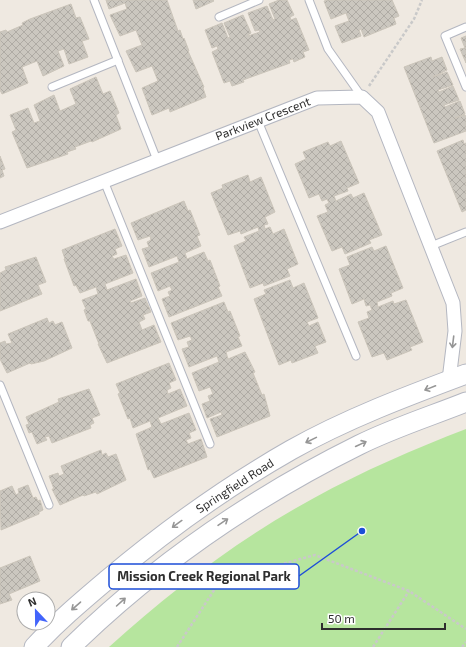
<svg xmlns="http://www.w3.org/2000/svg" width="466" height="647" font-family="'Exo 2',sans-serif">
<defs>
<pattern id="building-cross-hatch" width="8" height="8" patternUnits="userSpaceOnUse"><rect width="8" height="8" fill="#cbc7bf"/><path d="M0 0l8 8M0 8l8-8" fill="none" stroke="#afaba4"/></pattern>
</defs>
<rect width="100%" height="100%" fill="#efe9e1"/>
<!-- park -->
<path fill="#b6e59e" d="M466,429V647H109C172,590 240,538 314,498C363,471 414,449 466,429Z"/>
<!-- building -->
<g fill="url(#building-cross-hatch)" stroke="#cbc5ba">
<path d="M106,0H167L178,31L180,30L183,39L184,38L189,51H188L204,87L203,88L206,97L170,112L169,108L152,115L142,88L158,81L152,66L136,72L126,51L142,45L136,30L120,36L110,15L127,9L125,3L109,9Z"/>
<path d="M193,0H213L214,1L196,9Z"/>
<path d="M279,0H287L294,15L290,17L291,20L296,18L309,50L303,52L305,57L294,62L293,59L289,60L290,63L243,80L244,82L232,86L230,81L224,83L212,52L218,49L217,46L212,48L205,30L222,23L228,38L230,37L224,23L243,15L251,33L248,35V36L260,32L259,30L255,31L248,13L267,6L273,20L275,19L269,4Z"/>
<path d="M328,0H392L399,16L394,18L396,24L364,37L361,29L359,30L361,36L342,43L335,26L349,21L346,13L331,19L324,1Z"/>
<path d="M71,4L76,18L80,17L89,39L82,41L88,57L69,64L64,49L58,51L64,66L43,76L37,61L22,67L28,83L2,94L0,90V32L6,30L7,32L23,25L22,23L30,19Z"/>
<path d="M466,36V63L460,49L465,48L461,38Z"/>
<path d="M431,57L432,61L442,57L447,70L433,77L447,72L453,85L438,90L439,92L453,86L459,100L444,105L445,107L460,101L465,114L455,118L465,115L466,117V131L434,143L404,67Z"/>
<path d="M96,77L103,94L110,91L119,113L116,115L121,129L92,142L91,141L75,147L76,149L67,152L68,154L27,168L12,132L16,130L10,115L28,108L34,123L40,121L34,105L54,95L60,111L76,104L70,89Z"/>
<path d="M463,140L464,144L466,143V210L462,212L437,151Z"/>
<path d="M341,141L359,183L347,188L348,191L334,196L336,201L351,194L353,198L364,193L382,235L369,240L371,243L345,254L342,247L332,251L317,216L328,212L325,205L329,203L327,199L322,201L319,194L309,198L295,164L306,159L303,152L328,142L330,146Z"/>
<path d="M0,156L5,169L2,170L4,176L0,178Z"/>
<path d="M248,175L250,182L261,177L275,212L265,217L268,224L264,225L265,229L270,227L273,234L284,229L298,264L287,269L290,276L264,286L263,283L250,288L234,246L246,241L244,237L259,231L258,227L241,234L240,231L228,235L211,193L223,188L222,185Z"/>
<path d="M184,201L188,211L190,210L200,235L197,236L201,246L185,253L187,259L204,252L208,261L210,260L220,286L218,287L222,296L169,317L162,299L170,296L168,292L172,290L170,286L158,291L151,273L179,262L177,256L149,267L142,249L149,247L147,242L151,240L150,236L138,240L131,223Z"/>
<path d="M115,229L122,246L115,249L117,254L112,256L114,259L126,255L133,273L105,284L107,290L136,279L142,296L130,301L131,303L145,298L151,312L143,315L145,319L139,322L142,330L154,325L161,342L107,363L98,344H99L90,321H88L84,310L86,309L82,300L98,294L96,287L80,293L76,285L74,286L64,259H65L62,250Z"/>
<path d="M386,246L403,288L391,293L392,296L377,302L378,307L393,301L394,304L406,300L423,342L410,347L412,350L387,360L384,353L372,357L358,322L369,318L367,312L372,310L370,305L366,306L364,299L352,304L339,269L350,265L347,257L372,247L374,251Z"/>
<path d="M36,257L46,282L38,285L42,294L0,311V273L6,270L5,267Z"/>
<path d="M290,280L293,288L304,283L318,318L307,322L309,326L318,322L326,342L315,346L318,353L292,363L291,360L279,365L254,299L266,294L264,290Z"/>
<path d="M224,302L228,312L230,311L240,336L238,337L242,346L226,352L228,359L245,352L255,372L253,373L262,395L264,394L270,416L217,437L210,419L222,415L221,412L207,418L202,404L210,401L208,396L213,394L210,387L199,391L192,373L219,362L217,356L189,367L182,349L189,347L187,342L192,340L190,336L178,340L171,323Z"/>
<path d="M47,318L49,323L53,321L55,325L62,322L72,348L44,361L31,364L30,363L7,373L0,359V343L5,341L6,344L12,343L8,334Z"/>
<path d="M169,363L176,380L169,383L171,388L167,390L168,394L180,389L187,406L158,418L161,424L189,413L196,430L189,433L191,438L186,440L188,444L201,439L207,457L154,478L150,469L148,470L136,434L152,427L150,421L133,428L130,418L128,419L118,394L120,393L116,384Z"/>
<path d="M89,389L100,415L92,418L94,423L90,425L91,428L52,443L49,436L45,437L47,440L37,444L32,432L29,433L26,425L29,424L26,417L59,402L58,399Z"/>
<path d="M101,450L102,455L106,453L108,457L116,454L126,480L97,494L96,492L84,496L83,495L60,505L52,489H54L49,476L58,473L59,476L64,474L61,466Z"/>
<path d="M28,485L33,498L36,497L38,501L40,500L43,510L39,512V514L1,530L0,491L12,486L16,495L19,493L18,489Z"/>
<path d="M30,556L40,581L9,594L12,600L0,604V568Z"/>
</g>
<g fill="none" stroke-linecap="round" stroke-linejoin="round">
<defs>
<g id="service">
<path d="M94,0L157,160"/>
<path d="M309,0L328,49L362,97"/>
<path d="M219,17L259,0"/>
<path d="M466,27L445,36L466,87"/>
<path d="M52,87L118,60"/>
<path d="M258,121L356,356"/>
<path d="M104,181L210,444"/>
<path d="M431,246L466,232"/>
<path d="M0,385L49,505"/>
</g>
<path id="minor" d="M0,222L317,98L362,97L378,112L453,303L455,331L449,380"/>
<g id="secondary">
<path d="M34,647C57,622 82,601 108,579C165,531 226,487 291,450C346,419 407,396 466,374"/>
<path d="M71,647C156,564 254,497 359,445C393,428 431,416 466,402"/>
</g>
</defs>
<!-- service casing -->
<use href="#service" stroke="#b4b7c1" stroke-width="9"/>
<!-- minor casing -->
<use href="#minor" stroke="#b4b7c1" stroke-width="15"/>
<!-- secondary casing -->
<use href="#secondary" stroke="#b4b7c1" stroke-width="21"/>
<!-- path -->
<g stroke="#c9c9c9" stroke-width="2.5" stroke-dasharray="3 2" stroke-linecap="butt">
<path d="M369,86L414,19L422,0"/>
<path d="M177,647L220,581L315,555L409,591L466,629"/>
<path d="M373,647L409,591"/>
<path d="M462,647L466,642"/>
</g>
<!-- service -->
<use href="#service" stroke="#fff" stroke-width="7"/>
<!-- minor -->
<use href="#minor" stroke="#fff" stroke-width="13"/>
<!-- secondary -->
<use href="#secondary" stroke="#fff" stroke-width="19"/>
</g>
<!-- one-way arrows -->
<defs><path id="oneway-shaft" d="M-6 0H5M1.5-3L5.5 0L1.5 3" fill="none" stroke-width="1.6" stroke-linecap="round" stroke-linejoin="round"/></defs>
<g stroke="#969696">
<use href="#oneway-shaft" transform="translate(453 342) rotate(97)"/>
<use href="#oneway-shaft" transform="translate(430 388) rotate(158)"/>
<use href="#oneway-shaft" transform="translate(311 440) rotate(154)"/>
<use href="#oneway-shaft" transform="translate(361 444) rotate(-25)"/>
<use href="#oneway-shaft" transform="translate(223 522) rotate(-34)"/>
<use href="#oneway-shaft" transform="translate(177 524) rotate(144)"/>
<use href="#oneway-shaft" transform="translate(121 602) rotate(-42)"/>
<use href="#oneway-shaft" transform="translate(76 606) rotate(139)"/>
</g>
<g text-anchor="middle" stroke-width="3" stroke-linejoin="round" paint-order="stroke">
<!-- street labels -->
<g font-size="12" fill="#2e2e2e" stroke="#fff">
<text transform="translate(263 119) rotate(-21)" y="4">Parkview Crescent</text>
<text transform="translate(235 486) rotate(-33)" y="4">Springfield Road</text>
</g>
</g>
<!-- callouts -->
<path fill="none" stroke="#1d4ed8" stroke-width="1.5" d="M362 531L299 576"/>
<circle fill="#1d4ed8" stroke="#fff" stroke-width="1.5" cx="362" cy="531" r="4"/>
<rect fill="#fff" stroke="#1d4ed8" stroke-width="1.5" x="109" y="564" width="190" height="25" rx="4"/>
<g font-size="13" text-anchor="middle" font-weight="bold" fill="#2e2e2e">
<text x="204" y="581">Mission Creek Regional Park</text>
</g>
<!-- north arrow -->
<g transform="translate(36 611) rotate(338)"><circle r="19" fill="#ffffff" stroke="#ababab"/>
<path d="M0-3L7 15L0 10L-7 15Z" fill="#4264fb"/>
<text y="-6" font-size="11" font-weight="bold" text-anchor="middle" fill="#2e2e2e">N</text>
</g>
<!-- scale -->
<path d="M322 623v6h123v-6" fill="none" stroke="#2e2e2e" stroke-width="2"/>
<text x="328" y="623" font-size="12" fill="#2e2e2e" stroke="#ffffff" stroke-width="3" paint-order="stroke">50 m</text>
</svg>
